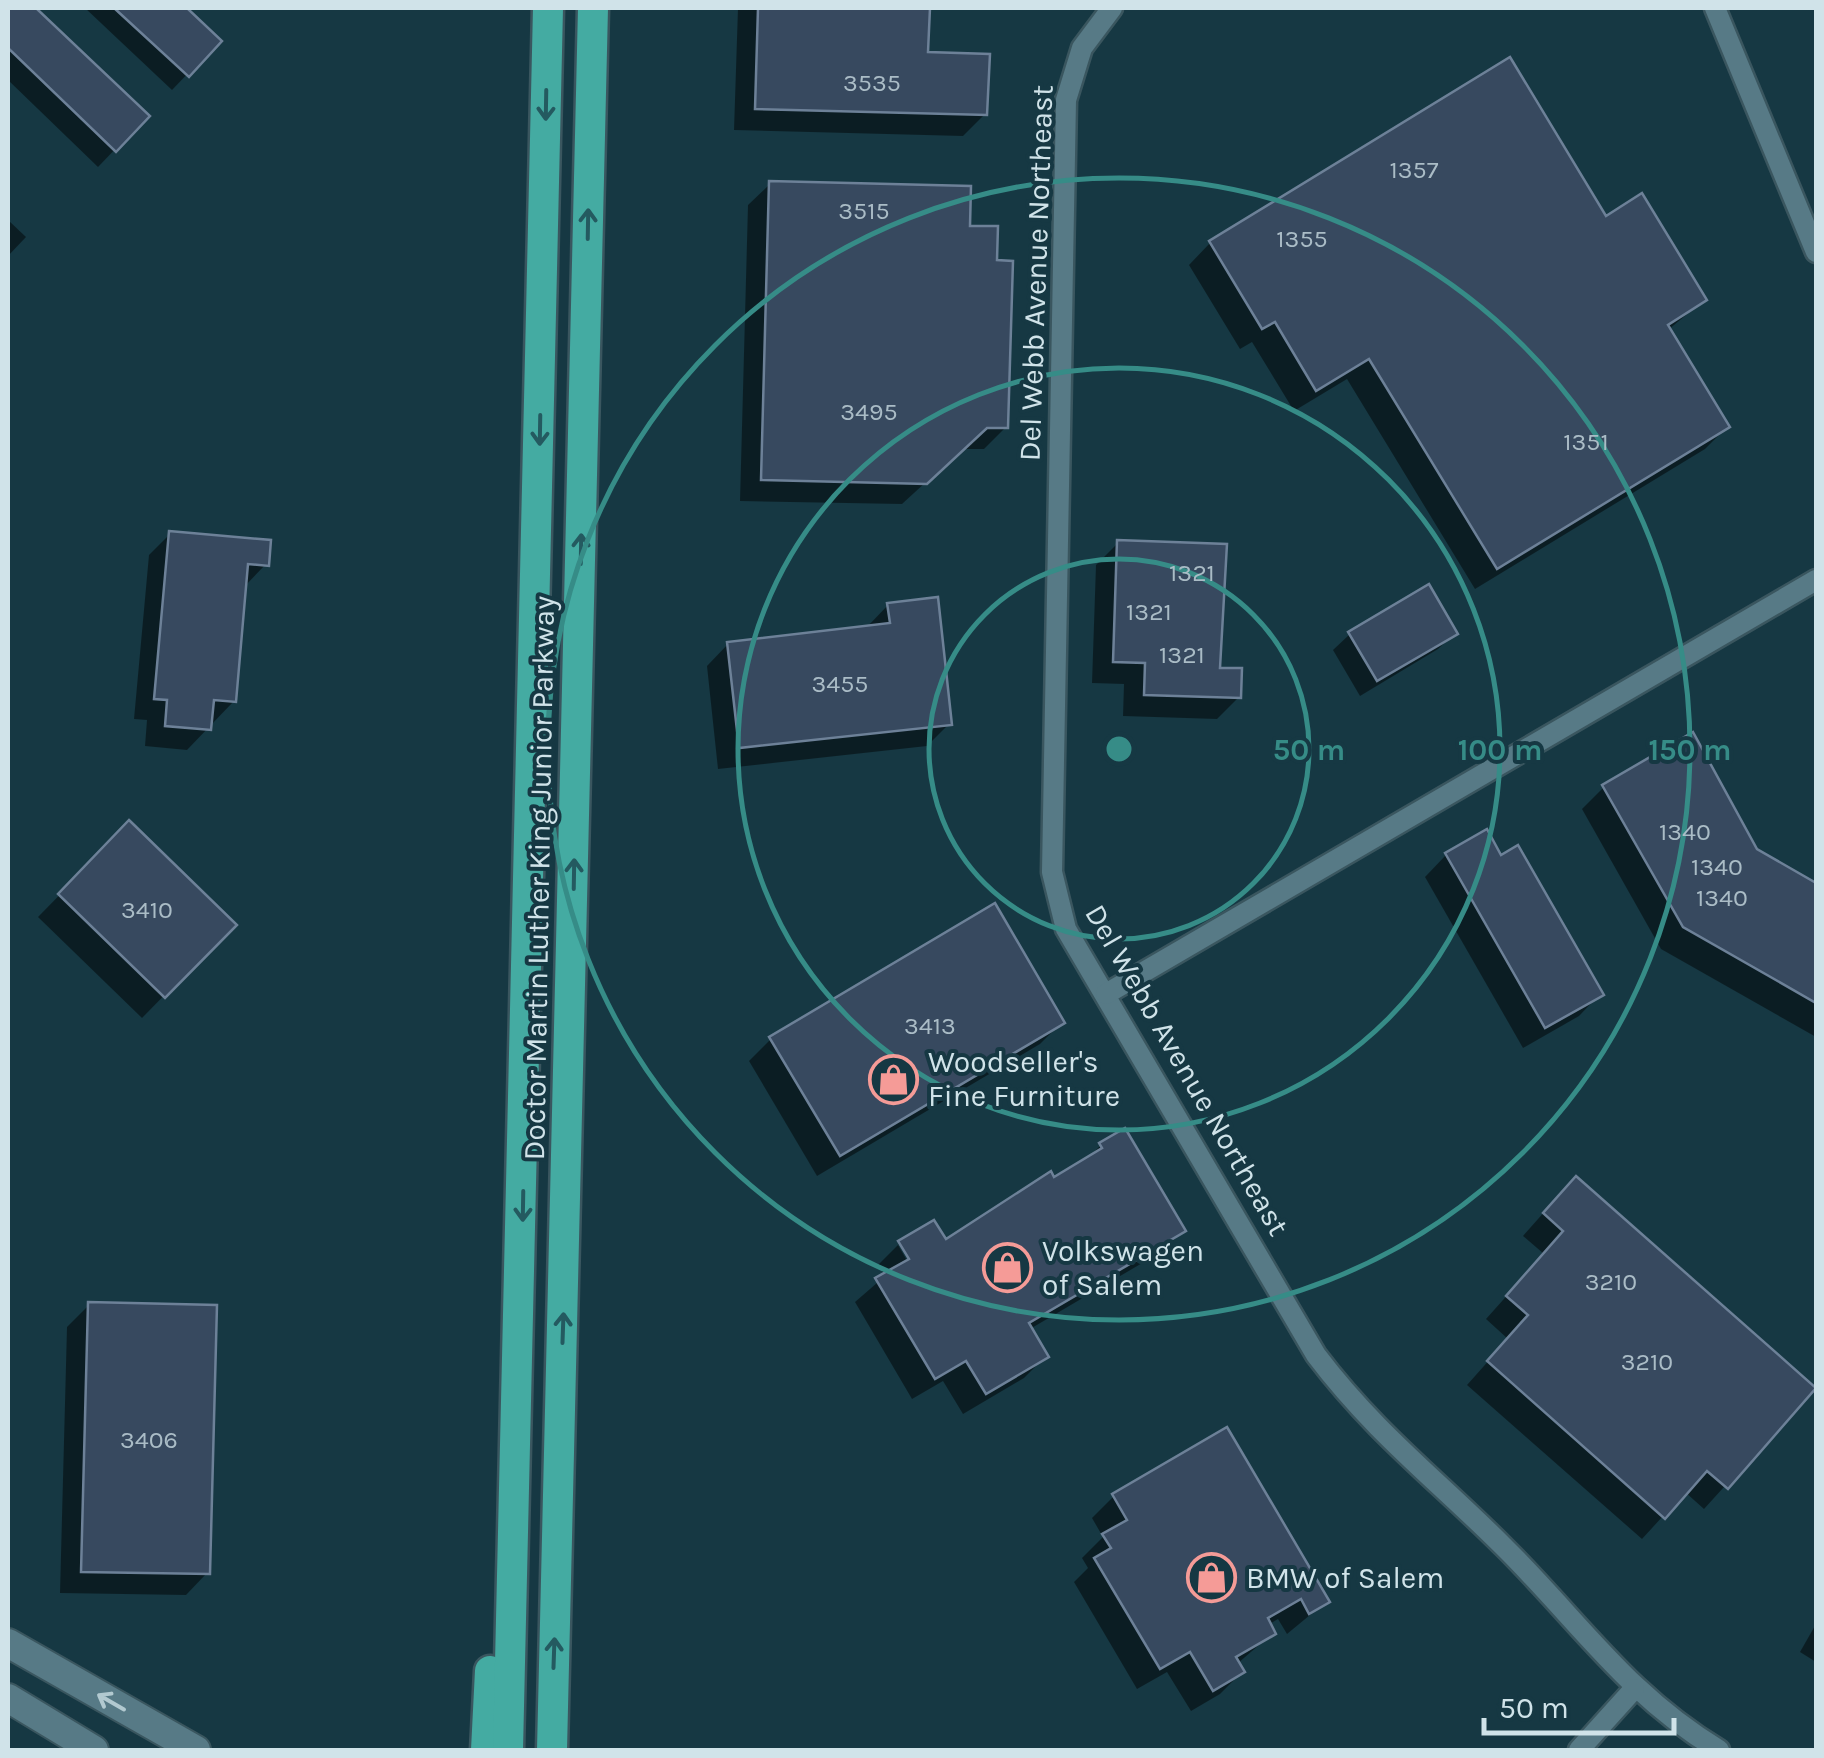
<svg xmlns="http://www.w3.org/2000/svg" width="1824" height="1758" font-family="Karla,sans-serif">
<rect width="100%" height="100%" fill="#163843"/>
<!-- shadow -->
<g fill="#0007" fill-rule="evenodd">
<path d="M8,8H33L147,116L98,167L8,80Z"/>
<path d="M85,8H183L219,41L172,90Z"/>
<path d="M738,8H927L926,55L985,114L963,136L734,130Z"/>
<path d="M770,184L968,228L1006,427L984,449H962L902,504L740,501L748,205Z"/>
<path d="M8,220L26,237L8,256Z"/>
<path d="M1210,243L1704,300L1668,330L1727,427L1705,449L1475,589L1347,379L1294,411L1252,342L1240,349L1189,265Z"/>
<path d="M170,534L266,564L244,587L234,701L187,750L145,746L147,720L134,719L149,555Z"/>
<path d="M1118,543L1239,697L1217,719L1123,716L1124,684L1092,683L1096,565Z"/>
<path d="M888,605L949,724L927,746L718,769L707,666L728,644L867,627Z"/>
<path d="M1455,633L1438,649L1360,696L1333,650L1350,634Z"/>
<path d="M1604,787L1755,851L1816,886V1037L1661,949L1582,809Z"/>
<path d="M129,824L233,925L142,1018L38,917Z"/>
<path d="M1446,855L1500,858L1600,994L1579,1016L1523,1048L1425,877Z"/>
<path d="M1062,1022L1040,1044L817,1176L749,1061L771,1039Z"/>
<path d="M1101,1145L1183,1231L1161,1252L1030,1329L1046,1356L1024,1378L963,1414L943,1381L912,1399L855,1302L885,1276L878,1265L900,1243H945L1083,1163ZM898,1245H904L917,1268L913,1271Z"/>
<path d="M1554,1201L1813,1389L1704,1509L1685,1492L1642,1539L1467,1385L1508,1339L1486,1319L1544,1254L1523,1236Z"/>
<path d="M89,1305L207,1573L186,1595L60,1593L67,1327Z"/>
<path d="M1114,1496L1327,1601L1287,1634L1278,1619L1268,1625L1273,1633L1237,1664L1242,1672L1220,1694L1191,1711L1167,1672L1137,1689L1074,1582L1088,1568L1082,1558L1103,1537L1092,1518Z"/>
<path d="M1816,1624V1662L1800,1652Z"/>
</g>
<!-- building -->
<g fill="#37495f" stroke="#6d8198" stroke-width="2.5">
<path d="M8,8H36L150,116L116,152L8,48Z"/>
<path d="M114,8H187L222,41L189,77Z"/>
<path d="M758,8H930L928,52L990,54L987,115L755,109Z"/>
<path d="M1510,57L1606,216L1642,193L1707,300L1668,325L1730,427L1497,569L1369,359L1316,391L1275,322L1262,329L1209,241Z"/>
<path d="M769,181L971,186L970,226H998L997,260L1013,261L1008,428H987L927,484L761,480Z"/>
<path d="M169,531L271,540L269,566L248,564L236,702L214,700L211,730L165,726L167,700L154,699Z"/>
<path d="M1117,540L1227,544L1220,668H1242L1241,698L1144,695L1145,663L1113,662Z"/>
<path d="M1429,584L1458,634L1377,681L1348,632Z"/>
<path d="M938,597L952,725L739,748L727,642L890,623L887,603Z"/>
<path d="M1693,732L1757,849L1816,883V1003L1683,927L1602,785Z"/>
<path d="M129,820L237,925L165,998L58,894Z"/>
<path d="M1487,829L1501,855L1518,845L1604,995L1545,1028L1445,853Z"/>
<path d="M995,903L1065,1023L840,1156L769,1037Z"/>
<path d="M1125,1128L1186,1231L1029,1323L1049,1357L986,1394L966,1361L935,1379L875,1278L909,1259L898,1241L934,1220L946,1239L1051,1171L1054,1177L1102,1148L1099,1143Z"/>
<path d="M1576,1176L1816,1388L1728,1489L1707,1471L1665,1519L1487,1361L1528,1315L1506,1296L1563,1231L1543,1213Z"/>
<path d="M88,1302L217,1305L210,1574L81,1572Z"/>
<path d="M1227,1427L1330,1602L1309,1614L1301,1599L1268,1618L1276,1634L1236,1657L1245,1672L1213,1691L1190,1652L1160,1669L1094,1558L1111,1548L1102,1534L1127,1520L1112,1494Z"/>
</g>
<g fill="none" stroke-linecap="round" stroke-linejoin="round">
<defs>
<g id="street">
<path d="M1112,8L1082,48L1066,100L1052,872L1066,929L1316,1355C1375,1433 1436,1479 1503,1546C1578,1620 1627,1695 1719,1750"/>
<path d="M1715,8L1816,252"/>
<path d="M1106,994L1816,580"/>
<path d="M1579,1750L1634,1689"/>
</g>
<g id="secondary">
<path d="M8,1643L196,1750"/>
<path d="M8,1698L94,1750"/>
</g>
<g id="highway">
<path d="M486,1750L490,1671"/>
<path d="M508,1750L548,8"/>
<path d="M552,1750L593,8"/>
</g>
</defs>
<!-- street casing -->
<use href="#street" stroke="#3a565f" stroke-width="25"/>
<!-- secondary casing -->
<use href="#secondary" stroke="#3a565f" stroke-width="32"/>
<!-- highway casing -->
<use href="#highway" stroke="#3a565f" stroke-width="35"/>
<!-- street -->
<use href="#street" stroke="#577a86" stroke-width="20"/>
<!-- secondary -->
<use href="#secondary" stroke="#577a86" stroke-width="28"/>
<!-- highway -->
<use href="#highway" stroke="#44aba2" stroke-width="30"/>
</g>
<!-- one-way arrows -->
<defs><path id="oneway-shaft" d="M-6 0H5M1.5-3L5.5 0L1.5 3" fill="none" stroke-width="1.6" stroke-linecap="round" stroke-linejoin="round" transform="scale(2.5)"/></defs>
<g stroke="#245a60">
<use href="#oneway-shaft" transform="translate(546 105) rotate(91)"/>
<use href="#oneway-shaft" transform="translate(588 224) rotate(-89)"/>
<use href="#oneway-shaft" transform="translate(540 430) rotate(91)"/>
<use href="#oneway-shaft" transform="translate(581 549) rotate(-89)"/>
<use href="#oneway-shaft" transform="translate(574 874) rotate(-89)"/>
<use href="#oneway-shaft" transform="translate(523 1206) rotate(91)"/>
<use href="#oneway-shaft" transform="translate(563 1328) rotate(-88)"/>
<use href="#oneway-shaft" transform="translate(554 1653) rotate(-88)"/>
</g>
<use stroke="#b2c9d0" href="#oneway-shaft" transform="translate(111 1702) rotate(-150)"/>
<!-- distance rings -->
<g fill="none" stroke="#368c87" stroke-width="5">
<circle cx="1119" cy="749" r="190"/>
<circle cx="1119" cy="749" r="381"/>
<circle cx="1119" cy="749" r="571"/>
</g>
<!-- icons -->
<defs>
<symbol id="shop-ring" viewBox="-11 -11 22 22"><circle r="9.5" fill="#163843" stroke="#f59b97" stroke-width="1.5"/><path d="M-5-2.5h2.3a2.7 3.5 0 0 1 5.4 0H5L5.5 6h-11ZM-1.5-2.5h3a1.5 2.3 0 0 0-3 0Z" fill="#f59b97"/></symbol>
</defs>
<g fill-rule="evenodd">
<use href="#shop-ring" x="866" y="1052" width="55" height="55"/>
<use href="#shop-ring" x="980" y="1240" width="55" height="55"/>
<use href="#shop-ring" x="1184" y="1550" width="55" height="55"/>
</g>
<g text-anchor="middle" stroke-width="8" stroke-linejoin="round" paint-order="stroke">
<!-- number labels -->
<g font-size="25" fill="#aabcc6">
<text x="872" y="91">3535</text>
<text x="1414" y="178">1357</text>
<text x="864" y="219">3515</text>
<text x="1302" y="247">1355</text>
<text x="869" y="420">3495</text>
<text x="1586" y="450">1351</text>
<text x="1192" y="581">1321</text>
<text x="1149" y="620">1321</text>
<text x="1182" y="663">1321</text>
<text x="840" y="692">3455</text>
<text x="1685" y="840">1340</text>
<text x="1717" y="875">1340</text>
<text x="1722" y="906">1340</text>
<text x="147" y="918">3410</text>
<text x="930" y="1034">3413</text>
<text x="1611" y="1290">3210</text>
<text x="1647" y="1370">3210</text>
<text x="149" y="1448">3406</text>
</g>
<!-- street labels -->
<g font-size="30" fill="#d0e3e9" stroke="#163843">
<text transform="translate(1036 273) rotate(-88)" y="10">Del Webb Avenue Northeast</text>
<text transform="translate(539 878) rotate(-89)" y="10">Doctor Martin Luther King Junior Parkway</text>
<text transform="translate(1187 1070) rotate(60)" y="10">Del Webb Avenue Northeast</text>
</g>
<!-- poi labels -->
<g font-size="30" fill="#d0e3e9" stroke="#163843" text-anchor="start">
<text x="928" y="1072">Woodseller's<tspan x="928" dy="34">Fine Furniture</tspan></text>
<text x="1042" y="1261">Volkswagen<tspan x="1042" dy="34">of Salem</tspan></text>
<text x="1246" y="1588">BMW of Salem</text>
</g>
</g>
<circle cx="1119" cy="749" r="15" fill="#368c87" stroke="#163843" stroke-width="5"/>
<g font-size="30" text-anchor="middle" font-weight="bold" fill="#368c87" stroke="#163843" stroke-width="8" stroke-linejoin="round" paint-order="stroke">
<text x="1309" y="760">50 m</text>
<text x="1500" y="760">100 m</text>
<text x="1690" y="760">150 m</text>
</g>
<!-- border -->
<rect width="1824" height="1758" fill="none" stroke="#d0e3e9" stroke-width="20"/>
<!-- scale -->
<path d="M1484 1718v15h190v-15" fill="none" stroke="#d0e3e9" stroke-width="5"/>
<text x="1499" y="1718" font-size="30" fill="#d0e3e9" stroke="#163843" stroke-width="8" paint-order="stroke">50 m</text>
</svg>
